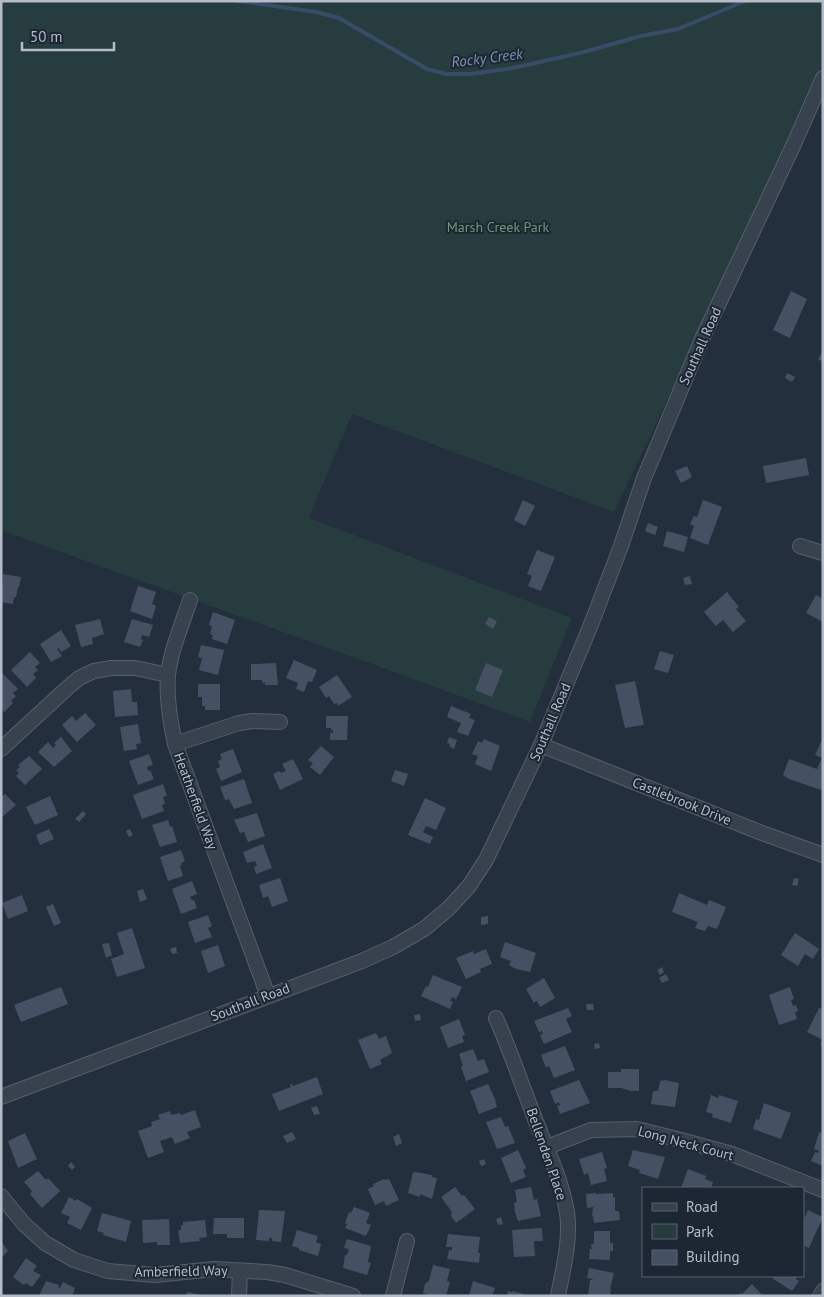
<svg xmlns="http://www.w3.org/2000/svg" width="824" height="1297" font-family="'PT Sans',sans-serif">
<rect width="100%" height="100%" fill="#242f3e"/>
<!-- green -->
<path fill="#263c3f" d="M1,1H823V72L614,512L352,414L309,518L572,618L530,722C354,656 177,595 1,530Z"/>
<g fill="none" stroke-linecap="round" stroke-linejoin="round">
<!-- stream -->
<path stroke="#394c67" stroke-width="4" d="M238,1L317,12L339,18L427,69L446,74H471L513,68L584,52L641,36L678,29L745,1"/>
</g>
<!-- building -->
<g fill="#455162">
<path d="M791,291L807,299L790,338L773,330Z"/>
<path d="M823,351V362L818,359Z"/>
<path d="M787,373L795,377L792,382L785,378Z"/>
<path d="M806,458L809,475L766,483L763,466Z"/>
<path d="M687,466L692,477L681,483L675,471Z"/>
<path d="M523,500L535,506L525,526L514,520Z"/>
<path d="M703,500L722,507L708,545L690,538L694,526L690,524L694,516L697,517Z"/>
<path d="M648,523L658,527L655,535L645,531Z"/>
<path d="M667,531L688,537L684,552L663,546Z"/>
<path d="M537,550L555,557L541,591L528,586L532,576L527,574Z"/>
<path d="M3,574L21,577L19,587H18L16,597H14L13,604L1,602Z"/>
<path d="M690,576L692,584L685,585L683,578Z"/>
<path d="M138,586L156,592L152,604L156,606L152,619L130,611Z"/>
<path d="M727,592L739,607L736,609L746,621L733,632L723,620L716,626L704,612Z"/>
<path d="M816,595L823,599V622L806,613Z"/>
<path d="M213,612L235,620L227,644L212,639L213,635L210,634L212,626L209,625Z"/>
<path d="M489,617L497,621L493,629L485,624Z"/>
<path d="M100,619L104,634L92,638L93,644L81,647L75,625Z"/>
<path d="M132,619L153,625L149,637L142,635L141,639L143,640L140,647L124,642Z"/>
<path d="M61,630L71,646L61,652L59,648L57,649L62,656L51,662L40,644Z"/>
<path d="M201,645L224,650L218,675L199,670L202,658L198,657Z"/>
<path d="M660,651L674,655L668,673L654,669Z"/>
<path d="M30,652L40,663L35,667L38,670L33,674L36,678L27,687L11,670Z"/>
<path d="M294,660L317,670L312,682L308,681L304,692L296,689L298,683L286,678Z"/>
<path d="M276,663L278,685H265V682L262,683V680H251V664Z"/>
<path d="M486,663L503,670L492,697L475,690Z"/>
<path d="M1,672L18,689L13,693L16,696L11,701L13,703L4,712L1,709Z"/>
<path d="M337,675L352,697L338,706L337,703L334,704L329,696L326,698L319,687Z"/>
<path d="M635,681L644,725L625,728L615,685Z"/>
<path d="M198,684H220V710H205V706H202V697H198Z"/>
<path d="M131,689L132,702H137L138,715L115,717L113,691Z"/>
<path d="M451,706L471,714L469,718L475,720L468,736L457,732L461,723L447,717Z"/>
<path d="M85,713L96,725L77,742L62,725L72,716L76,721Z"/>
<path d="M326,716H348L347,740H330V733H333V730H331V728H326Z"/>
<path d="M138,724L141,743L136,744L137,749L124,751L120,727Z"/>
<path d="M61,737L72,751L54,767L38,752L48,742L53,748L56,745L54,743Z"/>
<path d="M449,737L457,740L454,749L449,746L450,744L447,743Z"/>
<path d="M484,739L500,746L491,771L475,764L478,756L472,754L478,741L482,743Z"/>
<path d="M821,742H823V785L821,790L789,779L783,775L789,759L817,769L822,758L815,755Z"/>
<path d="M321,746L334,757L320,775L310,767L313,763L308,760Z"/>
<path d="M233,749L242,772L221,781L216,769L220,767L218,761L222,759L220,754Z"/>
<path d="M149,754L153,765L147,767L148,771L150,770L154,779L138,785L129,761Z"/>
<path d="M29,756L42,769L25,785L16,776L19,773L16,770L20,767L18,765Z"/>
<path d="M293,759L303,779L280,790L273,774L279,771L281,773L286,771L282,764Z"/>
<path d="M395,770L408,774L404,786L391,781Z"/>
<path d="M244,779L252,803L234,809L229,799L225,800L220,787Z"/>
<path d="M163,784L167,796L163,797L165,804L162,805L164,811L142,819L133,795Z"/>
<path d="M5,794L16,805L1,818V797Z"/>
<path d="M50,796L58,815L35,825L26,807Z"/>
<path d="M425,798L446,808L436,830L426,826L423,832L433,837L430,844L408,835Z"/>
<path d="M83,811L86,814L79,822L75,819Z"/>
<path d="M257,813L265,836L248,842L244,832L240,833L234,820Z"/>
<path d="M168,820L170,827L172,826L177,842L160,847L152,825Z"/>
<path d="M49,829L54,839L40,845L36,835Z"/>
<path d="M130,829L133,835L129,837L126,831Z"/>
<path d="M263,844L272,868L256,874L254,867L257,866L255,861L247,863L243,852Z"/>
<path d="M181,850L185,861L181,863L182,865L180,866L183,876L168,881L160,857Z"/>
<path d="M280,878L288,901L272,907L268,896L263,898L259,885Z"/>
<path d="M794,878L799,879L797,886L792,885Z"/>
<path d="M192,881L197,894L190,897L192,900H194L197,908L181,914L172,889Z"/>
<path d="M143,889L147,899L140,902L137,891Z"/>
<path d="M679,893L707,905L709,900L726,907L717,929L708,926L705,931L695,928L698,922L672,912Z"/>
<path d="M22,895L28,911L8,919L2,903Z"/>
<path d="M53,904L61,923L54,926L46,907Z"/>
<path d="M208,915L212,926L208,928L212,937L195,943L188,922Z"/>
<path d="M488,916V924L481,925V917Z"/>
<path d="M132,928L145,968L117,977L111,959L124,954L117,933Z"/>
<path d="M795,933L819,949L813,959L805,954L798,966L781,955Z"/>
<path d="M505,942L536,953L530,972L516,969L509,965L511,961L500,957Z"/>
<path d="M109,943L112,955L106,958L102,944Z"/>
<path d="M218,945L225,966L208,973L201,951Z"/>
<path d="M176,947L177,953L172,954L170,949Z"/>
<path d="M486,949L492,964L480,969L481,972L466,979L456,958L473,951L474,954Z"/>
<path d="M662,967L664,972L660,975L657,970Z"/>
<path d="M666,974L669,980L662,983L659,978Z"/>
<path d="M433,975L462,987L456,999L452,997L450,1001L453,1002L450,1009L421,996L426,986L428,987Z"/>
<path d="M544,978L555,998L540,1007L537,1001L534,1003L526,989Z"/>
<path d="M61,987L68,1004L21,1022L14,1005Z"/>
<path d="M790,987L794,999L791,1000L793,1006L796,1005L798,1011L795,1012L797,1019L779,1025L769,995Z"/>
<path d="M586,1004H593L594,1010H587Z"/>
<path d="M568,1008L572,1016L566,1019L572,1032L544,1044L540,1035L543,1034L542,1031L539,1032L534,1021Z"/>
<path d="M819,1008L823,1009V1046L820,1045L823,1040L807,1032Z"/>
<path d="M420,1014L421,1020L415,1021L414,1015Z"/>
<path d="M459,1019L465,1035L462,1036L464,1042L448,1048L440,1027Z"/>
<path d="M376,1033L379,1039L386,1036L392,1053L380,1060L382,1064L370,1069L358,1040Z"/>
<path d="M599,1043L600,1048L595,1049L594,1044Z"/>
<path d="M565,1046L575,1070L554,1078L549,1066L546,1068L541,1055Z"/>
<path d="M473,1049L478,1061L484,1059L489,1072L466,1081L461,1067L463,1066L459,1054Z"/>
<path d="M621,1069H639V1091H631L621,1088H608V1072H621Z"/>
<path d="M317,1077L323,1094L279,1111L272,1094L291,1087L290,1084H292L293,1086Z"/>
<path d="M579,1080L590,1103L560,1114L557,1106L560,1105L559,1102L555,1104L550,1091Z"/>
<path d="M665,1080L679,1083L675,1107L651,1104L653,1091H658L660,1081Z"/>
<path d="M488,1084L496,1101H495L497,1107L479,1114L470,1091Z"/>
<path d="M711,1095L718,1098L719,1095L738,1101L731,1123L712,1117L713,1114L706,1112Z"/>
<path d="M764,1103L791,1113L781,1139L753,1129L756,1119L759,1120Z"/>
<path d="M317,1106L320,1114L314,1115L311,1108Z"/>
<path d="M195,1110L201,1127L187,1132L190,1138L175,1144L172,1137L160,1141L164,1152L148,1158L138,1131L152,1126L151,1122L160,1119L158,1115L170,1111L171,1115L180,1113L181,1115Z"/>
<path d="M501,1117L505,1127L508,1126L515,1143L497,1149L486,1122Z"/>
<path d="M292,1132L296,1139L287,1143L283,1136Z"/>
<path d="M819,1132L823,1133V1166L811,1161L815,1152L818,1153L819,1151L814,1149Z"/>
<path d="M25,1133L37,1159L18,1168L8,1141Z"/>
<path d="M399,1134L402,1143L396,1146L393,1137Z"/>
<path d="M518,1150L526,1168L523,1170L526,1177L511,1183L501,1158Z"/>
<path d="M633,1150L665,1157L658,1179L639,1173L640,1170L628,1166Z"/>
<path d="M602,1152L607,1168L604,1169L607,1181L591,1185L588,1173L584,1175L579,1159Z"/>
<path d="M484,1159L486,1164L481,1166L479,1161Z"/>
<path d="M71,1162L75,1167L72,1170L68,1166Z"/>
<path d="M688,1169L706,1176L705,1179L713,1182L711,1188H681Z"/>
<path d="M38,1171L46,1180L48,1178L60,1191L42,1208L30,1194L32,1191L24,1182Z"/>
<path d="M415,1172L432,1175V1177L437,1178L432,1199L420,1194V1197L408,1193L413,1173Z"/>
<path d="M384,1179L385,1180L389,1179L399,1200L386,1206L384,1201L375,1205L368,1189L374,1186L373,1184Z"/>
<path d="M455,1187L462,1196L464,1195L475,1209L456,1223L451,1216L452,1212L441,1197Z"/>
<path d="M531,1187L534,1200L537,1199L541,1216L518,1221L515,1212L514,1203L517,1202L515,1190Z"/>
<path d="M596,1193V1194L613,1193V1198L615,1197V1211H619L620,1220L594,1223L593,1216L592,1217L593,1207L587,1208L586,1194Z"/>
<path d="M69,1197L76,1201L77,1199L92,1208L81,1230L67,1223L70,1217L61,1213Z"/>
<path d="M354,1207L370,1213L366,1223L371,1225L366,1236L345,1228L347,1224L345,1223L349,1212L351,1213Z"/>
<path d="M259,1210L285,1211L281,1242L272,1241V1238H269V1241L256,1240Z"/>
<path d="M808,1210L823,1217L809,1248L803,1245V1218L804,1219Z"/>
<path d="M102,1213L131,1221L126,1242L103,1235L104,1233L97,1231Z"/>
<path d="M501,1217L503,1224L498,1225L496,1219Z"/>
<path d="M214,1218H244V1238H227V1234H213Z"/>
<path d="M169,1219L170,1245H157V1242L143,1243L142,1220Z"/>
<path d="M205,1220L207,1237L199,1238L200,1241L180,1243L178,1230H181V1225H183V1222Z"/>
<path d="M542,1228L543,1241H534L535,1256L514,1257L512,1230Z"/>
<path d="M297,1230L318,1236L316,1242L321,1244L318,1256L299,1250V1248L292,1246Z"/>
<path d="M594,1231H610V1243H613V1251H610V1260L589,1259L590,1249H592L591,1244H594Z"/>
<path d="M448,1234L480,1237L478,1253H480L479,1263L447,1259L449,1250H452V1247H446Z"/>
<path d="M347,1239L371,1246L368,1262L371,1263L367,1275L343,1268L345,1255H347L349,1249L344,1248Z"/>
<path d="M1,1241L8,1251L1,1258Z"/>
<path d="M26,1258L37,1266L33,1271L41,1275L32,1287L26,1283L24,1285L13,1277Z"/>
<path d="M433,1265L450,1269L447,1281L450,1282L446,1296H431L423,1293L425,1284L429,1281Z"/>
<path d="M589,1268L614,1273L610,1289H611L610,1296H588L590,1280H592L593,1279L587,1278Z"/>
<path d="M774,1276H798L796,1279L799,1281L792,1291L772,1278Z"/>
<path d="M46,1281L59,1285L58,1287L60,1288L63,1282L75,1288L72,1296H39Z"/>
<path d="M473,1281L495,1288L492,1296H469Z"/>
<path d="M752,1284L763,1296H737L740,1293L742,1294Z"/>
<path d="M508,1291L512,1292V1291L524,1294L523,1296H507Z"/>
<path d="M187,1292L202,1295V1296H186Z"/>
</g>
<g fill="none" stroke-linecap="round" stroke-linejoin="round">
<defs>
<g id="minor">
<path d="M800,546L823,553"/>
<path d="M190,600C182,625 171,649 168,675C166,698 170,721 175,744L268,996"/>
<path d="M175,744L239,723L253,721L280,722"/>
<path d="M541,745L762,833L823,855"/>
<path d="M1,749L65,690L79,678L94,671L111,668H135L168,675"/>
<path d="M496,1018C512,1054 524,1092 539,1129C550,1156 562,1183 567,1212C571,1240 563,1269 558,1296"/>
<path d="M1,1097L362,961L393,947L424,929L448,909L469,886L486,860L541,745L592,622L621,546L644,478L702,339L794,144L823,78"/>
<path d="M547,1147L591,1130L637,1129L681,1140L732,1154L823,1190"/>
<path d="M1,1196L24,1224L45,1243L74,1260L108,1271L155,1275L215,1269L267,1272L285,1275L353,1296"/>
<path d="M239,1296L240,1271"/>
<path d="M393,1296L407,1241"/>
<path d="M820,1296L823,1291"/>
</g>
</defs>
<!-- minor casing -->
<use href="#minor" stroke="#565f6c" stroke-width="16"/>
<!-- minor -->
<use href="#minor" stroke="#38414e" stroke-width="14"/>
</g>
<g text-anchor="middle" stroke-width="4" stroke-linejoin="round" paint-order="stroke">
<!-- park labels -->
<g font-size="14" fill="#6b9a76" stroke="#1d2633">
<text x="498" y="232">Marsh Creek Park</text>
</g>
<!-- street labels -->
<g font-size="14" fill="#b4bcc9" stroke="#1d2633">
<text transform="translate(700 346) rotate(-66)" y="5">Southall Road</text>
<text transform="translate(550 722) rotate(-67)" y="5">Southall Road</text>
<text transform="translate(196 801) rotate(70)" y="5">Heatherfield Way</text>
<text transform="translate(682 801) rotate(22)" y="5">Castlebrook Drive</text>
<text transform="translate(250 1002) rotate(-21)" y="5">Southall Road</text>
<text transform="translate(686 1143) rotate(15)" y="5">Long Neck Court</text>
<text transform="translate(547 1154) rotate(71)" y="5">Bellenden Place</text>
<text transform="translate(181 1271) rotate(-1)" y="5">Amberfield Way</text>
</g>
<!-- water labels -->
<g font-size="15" font-style="italic" fill="#7c92b1" stroke="#1d2633">
<text transform="translate(487 58) rotate(-7)" y="5">Rocky Creek</text>
</g>
</g>
<!-- border -->
<rect width="824" height="1297" fill="none" stroke="#b4bcc9" stroke-width="5"/>
<!-- legend -->
<rect x="642" y="1187" width="162" height="90" fill="#1d2633" stroke="#59626f"/>
<rect x="652" y="1203" width="25" height="8" fill="#38414e" stroke="#59626f"/>
<text x="686" y="1212" font-size="15" fill="#b4bcc9">Road</text>
<rect x="652" y="1224" width="25" height="15" fill="#263c3f" stroke="#59626f"/>
<text x="686" y="1237" font-size="15" fill="#b4bcc9">Park</text>
<rect x="652" y="1250" width="25" height="15" fill="#455162" stroke="#59626f"/>
<text x="686" y="1262" font-size="15" fill="#b4bcc9">Building</text>
<!-- scale -->
<path d="M22 42v8h92v-8" fill="none" stroke="#b4bcc9" stroke-width="2.5"/>
<text x="30" y="42" font-size="15" fill="#b4bcc9" stroke="#1d2633" stroke-width="4" paint-order="stroke">50 m</text>
</svg>
